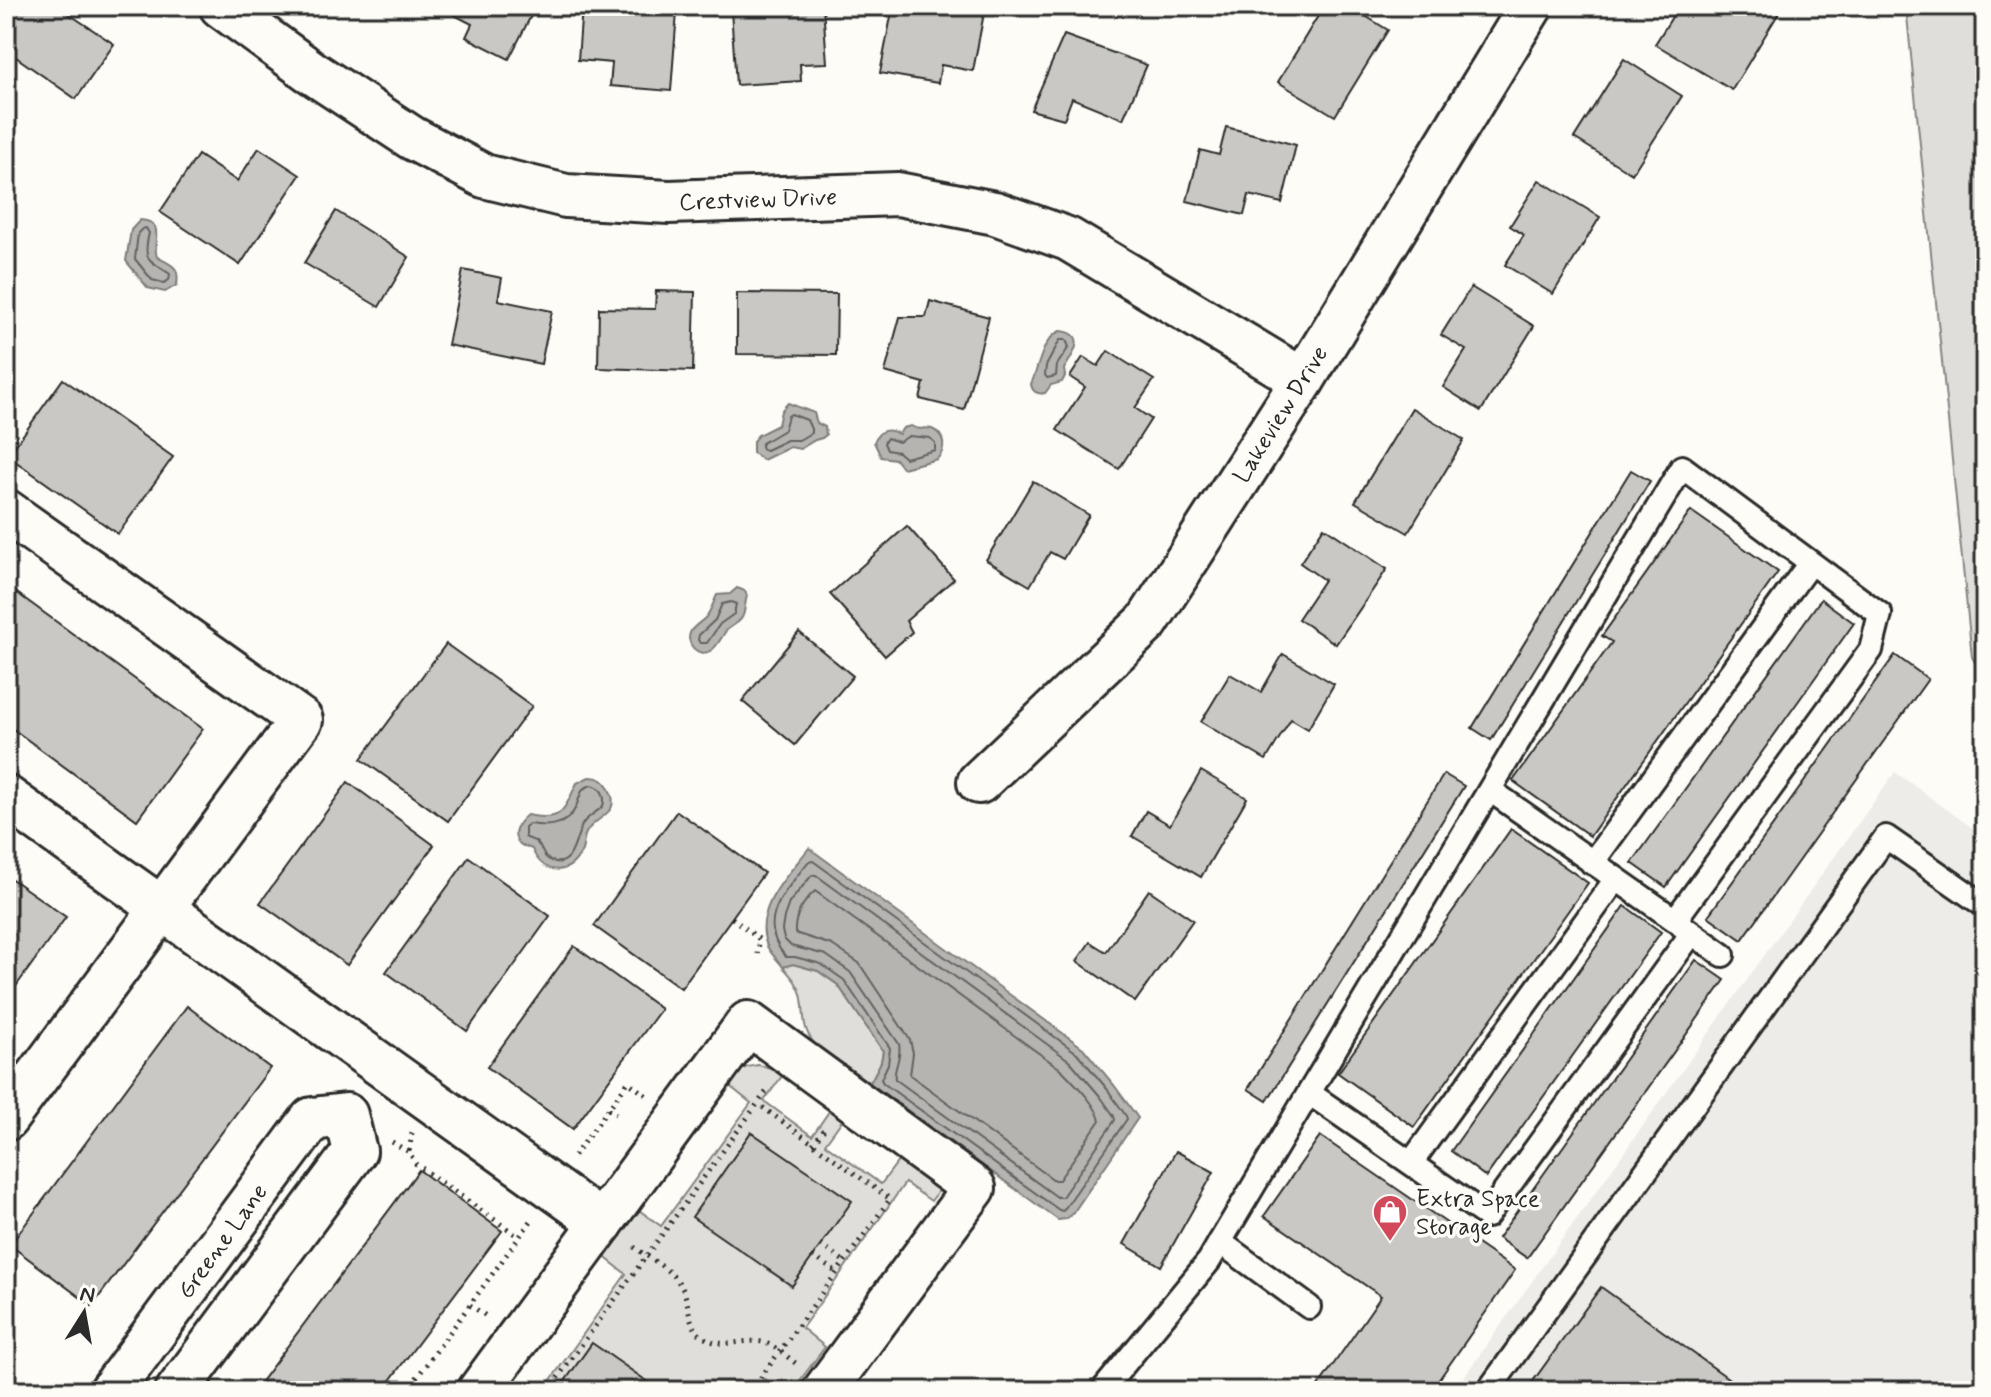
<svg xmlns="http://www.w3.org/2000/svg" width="1991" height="1397" font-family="Mynerve,sans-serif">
<rect width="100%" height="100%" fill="#fdfcf7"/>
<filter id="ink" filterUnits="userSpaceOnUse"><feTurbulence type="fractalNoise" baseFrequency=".0125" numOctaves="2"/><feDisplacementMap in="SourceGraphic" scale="16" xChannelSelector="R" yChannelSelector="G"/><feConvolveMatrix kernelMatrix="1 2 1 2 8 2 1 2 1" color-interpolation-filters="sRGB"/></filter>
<g filter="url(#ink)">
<!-- built -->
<path fill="#edece8" d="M1895,772L1985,837V1391H1454Z"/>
<!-- green -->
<g fill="#dfdeda" stroke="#858482" stroke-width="2">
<path d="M1906,6H1985V680L1972,657Z"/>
<path d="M793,964L818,971L838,985L883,1051L881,1062L870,1083L815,1044C800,1027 806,1014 801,994C798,983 790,975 783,967Z"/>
<path d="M758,1065L771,1068L782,1076L764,1101L812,1136L830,1110L843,1119L825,1144L881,1184L899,1160L940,1189L931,1201L905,1183L802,1328L825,1347L792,1391H781L765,1379L756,1391H543L626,1274L602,1255L636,1208L661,1226L751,1103L727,1084C735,1071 743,1067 758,1065Z"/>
</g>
<!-- water -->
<g fill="#b5b4b1" stroke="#7e7d7b" stroke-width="2">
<path d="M140,220C167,222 151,241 157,257C172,265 180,266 177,285L165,292L148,288L126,261L131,230Z"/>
<path d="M1060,331C1089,333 1073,355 1064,369L1065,376L1062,382L1051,385L1045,393C1037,395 1032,391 1031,384C1039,368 1041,340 1060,331Z"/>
<path d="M788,403L814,413L817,423L825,427L826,435L822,438L815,440L800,449L790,447L763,460L753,453V441L758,435L778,425L781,411Z"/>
<path d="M911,426C921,432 922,426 932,429C946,435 946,450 937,459L902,468L895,459L881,457L874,442C879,429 888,428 899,434L903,428Z"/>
<path d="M737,588L745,591L747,596C744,604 746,613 741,619C736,625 730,626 726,631C721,637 718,647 710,651C698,658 684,643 691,631C694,626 701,622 705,618C711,612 713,603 717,595L730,594Z"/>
<path d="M589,777C599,777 605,780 609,789C623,815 595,815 586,833C582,841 585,849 579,856C565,878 541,872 532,849C528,847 523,847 520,844C509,834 519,821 527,815C563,822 563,811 577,783Z"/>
<path d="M809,848L1083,1048L1114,1085L1138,1118L1073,1213L1066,1219L1058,1220L870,1083L881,1062L883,1051L838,985L818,971L793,964L783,967C778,960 770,953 767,946C752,909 789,874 809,848Z"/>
</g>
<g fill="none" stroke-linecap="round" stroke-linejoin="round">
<!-- shore -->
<g stroke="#626261" stroke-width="2">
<path d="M146,228L149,233C142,262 149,259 170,274L169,280L164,283L152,280L135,259L138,233L142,229Z"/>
<path d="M1060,340H1066L1069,347L1057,365L1056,376L1047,378L1045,375L1046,366Z"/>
<path d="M791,414L807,420L811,429V433L799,440H787L766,450L762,449L761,446L762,443L784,430L788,416Z"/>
<path d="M909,436L930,438L935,443V450L905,458L898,452L887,450L884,443L887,438L899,442Z"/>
<path d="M731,602L736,604L734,614L720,624L707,643H700L698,640L699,635L715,620L722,604Z"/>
<path d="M591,785C602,786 606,797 603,806C597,812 589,816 584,822C575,833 575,870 552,861C542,858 543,848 536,842C533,840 529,839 525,837V827L529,824C547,827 567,827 576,807C578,801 580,795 583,789Z"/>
<path d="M813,861L1077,1053L1108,1090L1126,1116L1127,1119L1063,1211L1059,1210L883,1083L881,1079L888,1064L890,1048L844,980L821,964L795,957H786C754,921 786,891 808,862Z"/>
<path d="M812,875H816L1070,1061L1100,1096L1114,1116L1115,1120L1062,1197H1057L895,1079C893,1069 902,1057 899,1044L850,972L826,955L791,946L784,939L782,930L784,917L789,903Z"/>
<path d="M815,891L1062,1070C1075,1084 1094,1101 1100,1120L1059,1180H1054L910,1075L913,1053L910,1040L859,963L832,945L795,933C794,916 803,902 815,891Z"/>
</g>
</g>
<!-- building -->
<g fill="#c9c8c4" stroke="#2b2b2b" stroke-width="2">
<path d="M20,6H57L114,44L76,99L6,50V27Z"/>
<path d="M437,6H536L509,59L466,37L472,24Z"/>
<path d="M582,6H609L677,12L671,91L610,86L612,63L578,60Z"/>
<path d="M795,6H823L827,63L800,64L801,81L736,85L731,10Z"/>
<path d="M893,6H949L984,13L973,71L941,65L938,83L880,73Z"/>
<path d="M1324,6H1349L1388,30L1335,116L1278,82Z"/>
<path d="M1679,6H1783L1732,90L1655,44Z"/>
<path d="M1064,35L1147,65L1123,119L1072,98L1064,119L1031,110Z"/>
<path d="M1624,59L1682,96L1632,174L1574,138Z"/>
<path d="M1226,127L1296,145L1282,203L1249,195L1244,215L1187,201L1200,150L1219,155Z"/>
<path d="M259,148L300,175L240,265L160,212L198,155L237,181Z"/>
<path d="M1539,180L1600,217L1553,294L1505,265L1524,235L1510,226Z"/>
<path d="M336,211L409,257L379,307L304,263Z"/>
<path d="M463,270L502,278L498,300L552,311L541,364L448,345Z"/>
<path d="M1471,287L1534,326L1481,411L1443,387L1466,350L1441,335Z"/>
<path d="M656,291L695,292L693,371L598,368L599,308L655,309Z"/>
<path d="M737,293L837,294L836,355L737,354Z"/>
<path d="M930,301L989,317L964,410L920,399L924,383L885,372L900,317H926Z"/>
<path d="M1108,351L1154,380L1135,408L1151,419L1119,469L1057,430L1085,387L1070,377L1083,357L1098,366Z"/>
<path d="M63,379L173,457L118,534L8,456Z"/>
<path d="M1412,408L1464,440L1408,533L1355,502Z"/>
<path d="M1631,470L1650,481L1491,740L1472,728Z"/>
<path d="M1033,481L1089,515L1063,559L1050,552L1030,586L986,560Z"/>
<path d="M1691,511L1778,572L1590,836L1513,781L1612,642L1602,636Z"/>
<path d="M907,526L954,579L906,621L912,632L885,656L830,594Z"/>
<path d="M1324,527L1387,569L1336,644L1298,619L1324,580L1300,563Z"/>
<path d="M6,585L203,729L137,820L6,724Z"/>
<path d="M1821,599L1854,623L1666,887L1632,863Z"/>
<path d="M799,632L853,676L795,745L742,701Z"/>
<path d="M446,644L532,706L448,821L361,759Z"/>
<path d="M1283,654L1334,684L1308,729L1291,719L1266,760L1201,722L1230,674L1261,692Z"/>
<path d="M1895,655L1928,679L1742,940L1708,916Z"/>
<path d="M1201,771L1247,798L1201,877L1132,836L1146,811L1170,825Z"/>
<path d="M1444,774L1464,786L1267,1101L1248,1089Z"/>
<path d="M348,782L434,845L347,965L260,903Z"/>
<path d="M677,811L764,873L681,988L594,926Z"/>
<path d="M1511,829L1588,883L1414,1127L1338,1073Z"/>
<path d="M469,857L550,916L467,1031L386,972Z"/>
<path d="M6,875L66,917L6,1000Z"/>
<path d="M1149,890L1193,920L1135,1002L1077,961L1090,942L1106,952Z"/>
<path d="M1625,906L1661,932L1486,1177L1451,1151Z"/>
<path d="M574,946L661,1009L573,1129L487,1067Z"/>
<path d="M1696,960L1725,980L1527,1258L1498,1238Z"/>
<path d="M187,1006L270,1068L92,1306L10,1245Z"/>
<path d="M751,1132L852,1201L792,1286L692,1217Z"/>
<path d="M1320,1136L1515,1270L1431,1391H1315L1381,1296L1264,1216Z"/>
<path d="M1176,1151L1214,1172L1161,1266L1124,1244Z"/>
<path d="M419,1170L502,1231L382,1391H254Z"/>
<path d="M1601,1287L1739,1386L1736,1391H1526Z"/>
<path d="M592,1343L661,1391H558Z"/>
</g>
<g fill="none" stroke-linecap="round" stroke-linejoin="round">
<defs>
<g id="lane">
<path d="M1592,863L1810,563"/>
<path d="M1682,926L1723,955"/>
<path d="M1309,1093L1487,1216L1692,933"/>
<path d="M1411,1163L1616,879"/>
<path d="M1220,1242L1309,1307"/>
<path d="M1102,1391L1209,1261L1220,1242C1374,984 1528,726 1682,467L1880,614L1871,650L1675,920L1490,790"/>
<path d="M1488,1391L1886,837L1985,906"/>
</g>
<g id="street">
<path d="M221,6L310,71L412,138L484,176L566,196L669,202L898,194L995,213L1068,239L1303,380"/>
<path d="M6,511L301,720L6,1119"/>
<path d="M979,782L1147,622L1303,380L1531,6"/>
<path d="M6,797L602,1223"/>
<path d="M111,1391L312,1119L346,1115L355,1151L177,1391"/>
<path d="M479,1391L748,1023L974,1188L824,1391"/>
</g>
</defs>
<!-- lane casing -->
<use href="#lane" stroke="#2b2b2b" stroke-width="28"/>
<!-- street casing -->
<use href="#street" stroke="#2b2b2b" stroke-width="48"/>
<!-- path -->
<g stroke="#2b2b2b" stroke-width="5" stroke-dasharray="2 6" stroke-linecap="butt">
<path d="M732,918L759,939L758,954"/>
<path d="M608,1109L616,1114"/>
<path d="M412,1133L409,1152L416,1164L519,1237"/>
<path d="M392,1142L409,1152"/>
<path d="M813,1144L825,1128"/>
<path d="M574,1156L628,1082L647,1096"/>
<path d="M821,1245L845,1262"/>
<path d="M634,1247C649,1258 672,1270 681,1286C691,1303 686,1324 702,1336C722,1351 741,1338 762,1342C775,1345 787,1357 798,1365"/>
<path d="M813,1256L837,1273"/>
<path d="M470,1305L486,1316"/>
<path d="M407,1391L531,1221"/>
<path d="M548,1391L769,1088"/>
<path d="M751,1391L890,1199L758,1104"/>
</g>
<!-- lane -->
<use href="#lane" stroke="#fdfcf7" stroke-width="22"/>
<!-- street -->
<use href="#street" stroke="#fdfcf7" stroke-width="42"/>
</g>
</g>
<!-- icons -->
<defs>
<symbol id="shop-pin" viewBox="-11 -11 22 30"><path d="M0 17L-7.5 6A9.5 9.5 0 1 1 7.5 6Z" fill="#d1495b" stroke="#fdfcf7"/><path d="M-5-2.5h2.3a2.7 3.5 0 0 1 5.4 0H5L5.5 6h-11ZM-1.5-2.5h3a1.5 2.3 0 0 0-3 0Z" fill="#fff"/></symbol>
</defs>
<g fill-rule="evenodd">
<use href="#shop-pin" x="1370" y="1192" width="40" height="54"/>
</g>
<g text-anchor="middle" stroke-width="7" stroke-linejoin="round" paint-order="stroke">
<!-- street labels -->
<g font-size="24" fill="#2b2b2b" stroke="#fdfcf7">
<text transform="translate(758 199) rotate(-2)" y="8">Crestview Drive</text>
<text transform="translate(1280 414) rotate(-58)" y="8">Lakeview Drive</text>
<text transform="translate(222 1241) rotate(-54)" y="8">Greene Lane</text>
</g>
<!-- poi labels -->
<g font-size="24" fill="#2b2b2b" stroke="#fdfcf7" text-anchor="start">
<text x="1416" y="1206">Extra Space<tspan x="1416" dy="28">Storage</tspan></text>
</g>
</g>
<!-- margin -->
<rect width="1991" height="1397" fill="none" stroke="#fdfcf7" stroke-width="32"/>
<rect x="16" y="16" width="1959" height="1365" fill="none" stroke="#2b2b2b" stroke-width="3" filter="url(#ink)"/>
<!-- north arrow -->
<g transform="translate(84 1313) rotate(11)" stroke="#fdfcf7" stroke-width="6" paint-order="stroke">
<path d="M0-6L14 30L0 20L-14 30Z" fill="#2b2b2b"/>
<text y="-12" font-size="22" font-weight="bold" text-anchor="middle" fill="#2b2b2b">N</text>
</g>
</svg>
